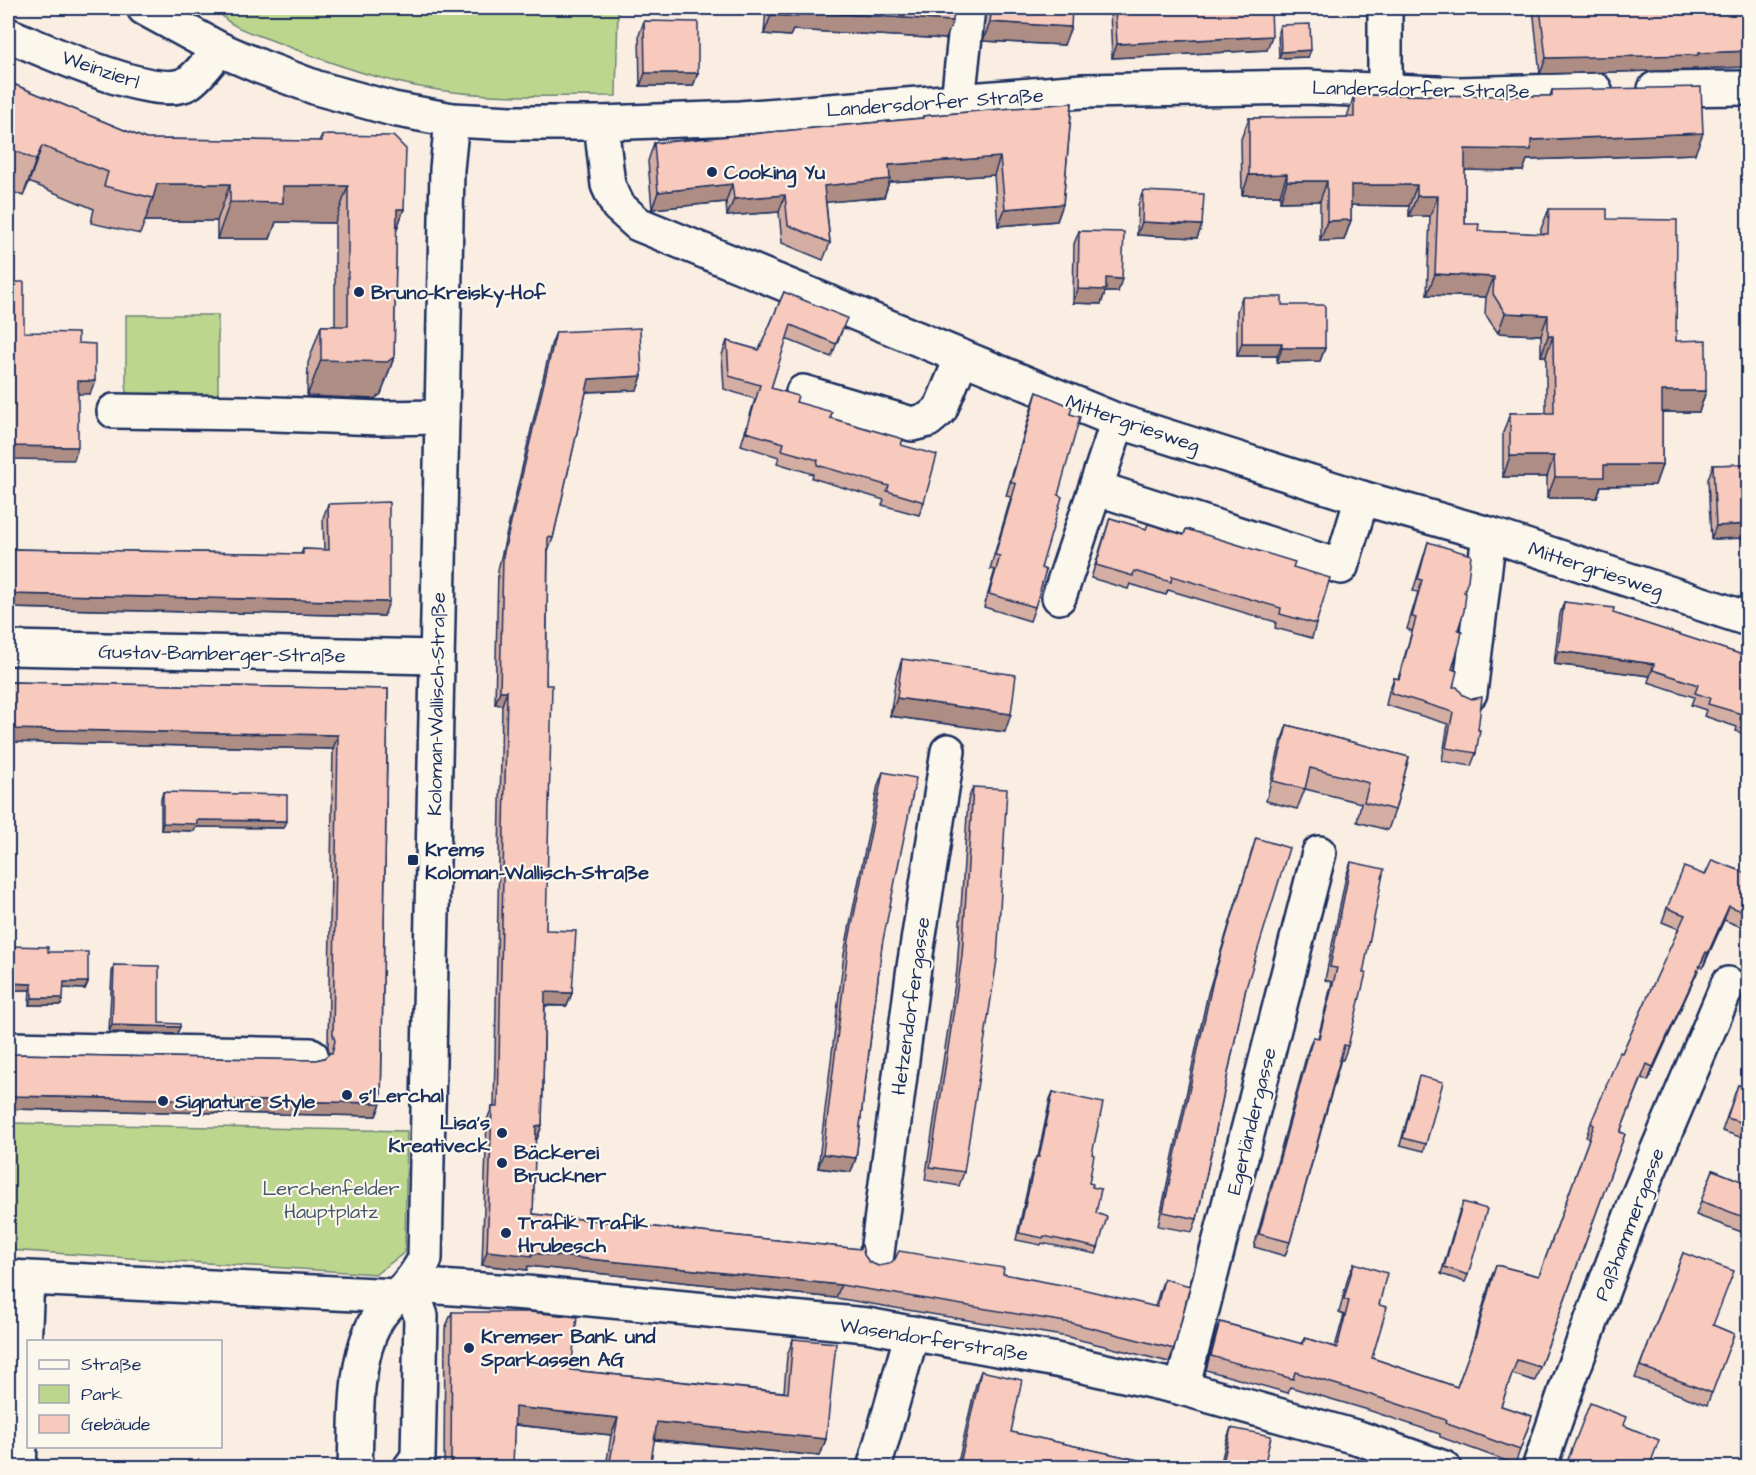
<svg xmlns="http://www.w3.org/2000/svg" width="1756" height="1475" font-family="'Architects Daughter',sans-serif">
<rect width="100%" height="100%" fill="#faeee3"/>
<filter id="ink" filterUnits="userSpaceOnUse"><feTurbulence type="fractalNoise" baseFrequency=".0167" numOctaves="2"/><feDisplacementMap in="SourceGraphic" scale="12" xChannelSelector="R" yChannelSelector="G"/><feConvolveMatrix kernelMatrix="1 2 1 2 8 2 1 2 1" color-interpolation-filters="sRGB"/></filter>
<g filter="url(#ink)">
<!-- green -->
<g fill="#bdd68d" stroke="#6c8276" stroke-width="1.5">
<path d="M218,8H618L616,96C543,96 468,100 397,82C354,72 312,56 271,40C255,34 223,26 218,8Z"/>
<path d="M126,315H218V395L126,394Z"/>
<path d="M8,1123L407,1131L405,1252L376,1274L8,1250Z"/>
</g>
<g fill="none" stroke-linecap="round" stroke-linejoin="round">
<defs>
<g id="minor">
<path d="M8,35C43,49 155,102 188,83C200,75 210,60 219,49"/>
<path d="M1385,90V8"/>
<path d="M958,101L968,8"/>
<path d="M601,123L608,185L618,206L638,224L1118,421L1362,498L1489,534L1748,619"/>
<path d="M803,392L912,424L928,420L940,410L962,357"/>
<path d="M114,411L250,413L380,418L442,417"/>
<path d="M1096,488L1341,567L1362,498"/>
<path d="M1059,597L1118,421"/>
<path d="M8,648L436,657"/>
<path d="M1470,693L1489,534"/>
<path d="M8,1049L311,1055"/>
<path d="M876,1261L914,967L948,751"/>
<path d="M8,1277L396,1296"/>
<path d="M409,1283L439,1287L526,1293L867,1325L1056,1360L1182,1388L1359,1438L1444,1468"/>
<path d="M409,1283L421,1316L418,1457L410,1468"/>
<path d="M1182,1388L1319,853"/>
<path d="M19,1468L27,1278"/>
<path d="M355,1468C357,1421 353,1363 376,1321C384,1306 399,1295 409,1283C416,1275 420,1268 425,1259L447,169L452,120"/>
<path d="M874,1468L912,1333"/>
<path d="M1539,1468L1571,1375L1639,1194L1728,984"/>
</g>
<g id="major">
<path d="M144,8L219,49L261,67L317,88L393,109L452,120L511,123H601L740,118L1083,91L1307,87L1458,94L1595,90"/>
<path d="M1655,89L1748,88"/>
</g>
</defs>
<!-- minor casing -->
<use href="#minor" stroke="#1b2f5e" stroke-width="38"/>
<!-- major casing -->
<use href="#major" stroke="#1b2f5e" stroke-width="38"/>
<!-- minor -->
<use href="#minor" stroke="#fbf7ec" stroke-width="33"/>
<!-- major -->
<use href="#major" stroke="#fbf7ec" stroke-width="33"/>
</g>
<!-- wall -->
<g fill="#d5aea3" stroke="#1b2f5e" stroke-width="1.5">
<path d="M766,8H954L946,39L793,30L790,36L764,34Z"/>
<path d="M986,8H1072L1064,45L983,41Z"/>
<path d="M1111,8H1271L1267,50L1112,58L1110,10Z"/>
<path d="M1533,8H1749L1692,70L1540,74Z"/>
<path d="M644,21L698,73L693,86H640L639,35Z"/>
<path d="M1280,25L1308,57L1279,58L1278,32Z"/>
<path d="M8,82L146,139L319,141L322,135L404,209L396,231L394,357L381,394L374,399L307,396L308,363L321,326H335V223L276,222L270,239H217V221H145L140,234L91,223L94,209L29,182L23,196L8,190Z"/>
<path d="M1552,90L1695,154L1527,160L1523,171L1465,170V224L1478,231L1541,234V229L1549,209L1607,219L1676,341L1706,391L1699,412H1662V465L1655,485L1601,486L1597,498H1547V477H1503V433L1510,413H1546V356H1541V335L1498,333L1485,314L1486,297L1427,295L1430,216H1409V206L1351,205V220L1344,240L1320,241V201L1280,202V195H1242L1241,139L1249,118L1347,117L1354,95L1550,96Z"/>
<path d="M1072,103L1063,204L1057,221L998,226L994,175L889,182L884,197L826,202L830,243L823,260L782,243L779,212L727,216L726,202L652,209L648,161L654,143L922,118L923,116Z"/>
<path d="M1143,191L1202,225L1197,238L1137,235L1138,205Z"/>
<path d="M1079,231L1118,292H1105L1101,304L1073,303L1074,244Z"/>
<path d="M784,292L842,331L831,357L786,339L771,388L796,402L830,418L901,445L924,502L919,515L882,505L884,500L812,478L813,474L777,463L779,457L741,445L755,399L724,389L722,355L727,341L759,350Z"/>
<path d="M1242,297L1282,305L1325,348L1320,361L1277,362V356H1237V311Z"/>
<path d="M556,332L642,376L637,390L586,392L553,538L548,552L546,685V930L572,993L567,1006H545L542,1125L537,1139H535L533,1214L859,1249L861,1245L864,1255L869,1262L878,1266L1003,1274L1155,1307L1159,1293L1164,1279L1174,1349L1169,1362L1068,1337L836,1298L528,1266L527,1270L482,1265L487,1120L492,1107H494L502,705L495,704L498,570L551,345Z"/>
<path d="M1037,392L1070,414L1058,495L1041,568L1035,607L1030,621L984,607L995,570L990,569L1011,497L1006,496L1032,406Z"/>
<path d="M1749,464V538L1711,539L1708,479L1713,465Z"/>
<path d="M328,504L384,616L8,608V549L301,554L303,549L324,550L323,518Z"/>
<path d="M1110,518L1146,529L1184,535L1186,529L1293,567L1316,624L1312,638L1275,628L1276,622L1168,590L1166,595L1130,584L1128,589L1091,578Z"/>
<path d="M1428,542L1464,592L1452,669L1453,687L1478,730L1476,753L1471,766L1442,761L1448,724L1386,705L1389,691L1394,678L1398,679L1412,631L1407,629L1418,592L1413,591Z"/>
<path d="M1564,602L1613,613L1749,657V736L1736,731L1737,727L1704,716L1706,710L1691,705L1694,697L1648,682L1650,676L1554,664L1560,614Z"/>
<path d="M902,659L1005,732L890,716L896,677Z"/>
<path d="M8,682L388,689L381,1103L376,1116L8,1109V1053L13,1054L316,1060L324,1058L329,1054L328,1047L333,749L8,742Z"/>
<path d="M1287,725L1409,757L1395,810L1388,830L1357,822L1361,803L1305,789L1297,809L1266,801L1280,745Z"/>
<path d="M883,772L882,945L856,1158L851,1172L818,1168L844,954L878,785Z"/>
<path d="M973,787L964,1172L959,1186L925,1180L957,970L968,800Z"/>
<path d="M163,792L284,828L196,827L194,831L161,830V799Z"/>
<path d="M1256,838L1246,988L1197,1219L1192,1232L1158,1226L1208,993Z"/>
<path d="M1351,862L1348,1046L1343,1060L1341,1059L1290,1242L1285,1256L1254,1247L1308,1050L1313,1037L1318,1038L1332,982L1325,980L1346,876Z"/>
<path d="M1749,874V930L1724,920L1703,967L1700,966L1648,1081L1642,1078L1620,1132L1625,1134L1535,1381L1512,1374L1501,1406L1532,1416L1515,1464L1440,1437V1434L1365,1409L1290,1387L1288,1393L1206,1370L1215,1336L1220,1322L1302,1344L1305,1338L1335,1347L1344,1315L1339,1313L1348,1277L1354,1263L1379,1305L1372,1358L1457,1387L1471,1349L1491,1278L1496,1265L1539,1276L1589,1139L1586,1137L1591,1123L1622,1053L1679,929L1662,922L1667,908L1705,875Z"/>
<path d="M9,946L48,952L88,982L85,989L63,988L61,1005H29L30,990H8V950Z"/>
<path d="M114,965L159,1023L177,1034L109,1032L112,972Z"/>
<path d="M1749,1027V1048L1742,1046Z"/>
<path d="M1419,1076L1426,1144L1424,1151L1400,1145Z"/>
<path d="M1738,1085L1749,1088V1140L1722,1131Z"/>
<path d="M1053,1092L1092,1154L1089,1183L1092,1187L1096,1213L1098,1248L1096,1254L1042,1243L1041,1245L1016,1240L1033,1164L1036,1157H1038L1050,1099Z"/>
<path d="M1713,1170L1749,1184V1231L1747,1234L1696,1215Z"/>
<path d="M1460,1209L1468,1275L1465,1282L1441,1274Z"/>
<path d="M1683,1253L1714,1326L1734,1334L1707,1405L1635,1378Z"/>
<path d="M452,1312L571,1370L784,1392L787,1356L793,1339L826,1439L820,1456L654,1440L650,1467H606L611,1435L514,1425L513,1467H444L445,1329Z"/>
<path d="M981,1371L1011,1432L1170,1467H957L976,1384Z"/>
<path d="M1231,1428L1264,1467H1220L1226,1441Z"/>
</g>
<!-- shaded-wall -->
<g fill="#ae8d84" stroke="#1b2f5e" stroke-width="1.5">
<path d="M798,11L953,21L946,39L793,30L790,36L764,34L771,15Z"/>
<path d="M990,22L1071,27L1064,45L983,41Z"/>
<path d="M1272,36L1267,50L1112,58L1117,44Z"/>
<path d="M1311,50L1308,57L1279,58L1281,52Z"/>
<path d="M1749,51V67L1693,69L1692,70L1540,74L1546,58Z"/>
<path d="M645,73H698L693,86H640Z"/>
<path d="M1703,133L1695,154L1527,160L1523,171L1458,170L1465,149L1531,140Z"/>
<path d="M42,146L29,182L23,196L36,160Z"/>
<path d="M1000,157L994,175L889,182L884,197L818,203L824,186L889,165Z"/>
<path d="M1287,174L1280,195H1242L1249,175Z"/>
<path d="M1287,181H1327L1320,201L1280,202Z"/>
<path d="M157,184H230L217,221H145L153,198Z"/>
<path d="M732,184L726,202L652,209L658,192Z"/>
<path d="M1351,185H1417L1409,206L1344,205Z"/>
<path d="M283,186H348L335,223L276,222L270,239H217L230,202Z"/>
<path d="M785,195L779,212L727,216L734,199Z"/>
<path d="M1417,196H1438L1430,216H1409Z"/>
<path d="M1063,204L1057,221L998,226L1005,209Z"/>
<path d="M397,209H404L391,246Z"/>
<path d="M1351,220L1344,240L1320,241L1327,221Z"/>
<path d="M1142,222L1202,225L1197,238L1137,235Z"/>
<path d="M1435,274L1494,277L1486,297L1427,295Z"/>
<path d="M1106,278L1122,279L1118,292H1105L1101,304L1073,303L1078,289Z"/>
<path d="M1505,313L1548,315L1541,335L1498,333Z"/>
<path d="M1548,336H1553L1546,356H1541Z"/>
<path d="M1242,343H1282L1277,356H1237Z"/>
<path d="M1282,348H1325L1320,361L1277,362Z"/>
<path d="M394,357L381,394L374,399L307,396L321,360Z"/>
<path d="M642,376L637,390L584,392L589,379Z"/>
<path d="M78,381H95L90,394H73Z"/>
<path d="M1662,391H1706L1699,412H1654Z"/>
<path d="M8,446L78,447L74,460L8,459Z"/>
<path d="M1510,456H1554L1547,477H1503Z"/>
<path d="M1604,465H1662L1655,485L1601,486L1597,498H1547L1555,477Z"/>
<path d="M1749,524V538L1711,539L1716,526Z"/>
<path d="M8,594L389,602L384,616L8,608Z"/>
<path d="M1558,651L1654,664L1650,676L1554,664Z"/>
<path d="M500,691H507L502,705L495,704Z"/>
<path d="M897,698L1011,714L1005,732L890,716Z"/>
<path d="M8,729L338,735L333,749L8,742Z"/>
<path d="M197,820L287,821L284,828L196,827L194,831L161,830L163,823Z"/>
<path d="M1729,906L1724,920L1703,967L1708,953Z"/>
<path d="M1706,952L1700,966L1648,1081L1653,1067Z"/>
<path d="M64,982H88L85,989L61,988Z"/>
<path d="M8,983L32,984L30,990H8Z"/>
<path d="M545,992L572,993L567,1006L540,1005Z"/>
<path d="M32,998H63L61,1005H29Z"/>
<path d="M112,1025L180,1027L177,1034L109,1032Z"/>
<path d="M8,1096L381,1103L376,1116L8,1109Z"/>
<path d="M542,1125L537,1139H531L536,1126Z"/>
<path d="M823,1154L856,1158L851,1172L818,1168Z"/>
<path d="M487,1251L532,1253L841,1285L836,1298L528,1266L527,1270L482,1265Z"/>
<path d="M515,1407L618,1418L611,1435L508,1424Z"/>
<path d="M657,1422L826,1439L820,1456L651,1439Z"/>
</g>
<!-- building -->
<g fill="#f8cabd" stroke="#1b2f5e" stroke-width="1.5">
<path d="M772,8H954L953,21L798,11L797,17L771,15Z"/>
<path d="M992,8H1072L1071,27L990,22Z"/>
<path d="M1115,8H1271L1272,36L1117,44Z"/>
<path d="M1540,8H1749V51L1698,53V55L1546,58Z"/>
<path d="M644,21L698,22V73H645Z"/>
<path d="M1310,24L1311,50L1281,52L1280,25Z"/>
<path d="M8,82L146,139L322,141V135L393,136L406,149L404,209H397L394,357L387,362L321,360V326H348V186H283V203L230,202V184H157L153,198L104,186L108,172L42,146L36,160L8,148Z"/>
<path d="M1701,87L1703,133L1531,140V150L1465,149V224H1479L1478,231L1548,234L1549,209H1607V219L1677,220L1676,341L1706,340V391H1662V465H1604V477H1555L1554,456H1510V413H1554L1553,336H1548V315L1505,313L1493,294L1494,277L1435,274L1438,196H1417V185H1351V220L1327,221V181H1287V174L1249,175V118L1354,117V95L1552,96V90Z"/>
<path d="M1072,103L1063,204L1005,209L1000,157L889,165L890,179L824,186L830,243L788,225L785,195L734,199L732,184L658,192L654,143L923,118V116Z"/>
<path d="M1143,191L1204,194L1202,225L1142,222Z"/>
<path d="M1079,231L1124,232L1122,279L1106,278V290L1078,289Z"/>
<path d="M8,282H24V332L78,333V343L95,344V381H78V447L8,446Z"/>
<path d="M784,292L847,318L836,344L791,325L771,388L798,396L796,402L832,412L830,418L903,439L901,445L937,455L924,502L887,491L889,486L817,465L818,460L782,450L784,443L746,432L760,385L729,376L727,341L759,350Z"/>
<path d="M1242,297H1282V305H1325V348H1282V343H1242Z"/>
<path d="M640,328L642,376L589,379L553,538L548,537L546,685H552L546,930L576,931L572,993L545,992L542,1125L536,1126L533,1214L860,1249L861,1245H862L864,1255L869,1262L878,1266L889,1264L895,1259L899,1251L1004,1268L1003,1274L1078,1288L1157,1307L1164,1279L1190,1286L1174,1349L1072,1323L841,1285L532,1253V1256L487,1251L492,1107H498L507,691H500L503,556L556,332Z"/>
<path d="M1037,392L1072,407L1070,414L1080,417L1058,495L1062,497L1041,568L1046,570L1035,607L989,594L1000,556L995,555L1016,484L1011,482Z"/>
<path d="M1749,464V524L1716,526L1713,465Z"/>
<path d="M389,502V602L8,594V549L303,554V549L329,550L328,504Z"/>
<path d="M1110,518L1146,529L1148,524L1184,535L1186,529L1295,562L1293,567L1330,578L1316,624L1280,614L1281,608L1172,576L1171,582L1134,571L1133,576L1096,565Z"/>
<path d="M1428,542L1471,555L1468,580L1464,592L1466,593L1464,611L1458,630L1462,631L1460,642L1452,669L1457,671L1453,687H1457L1463,695L1472,699L1482,697L1478,730H1480L1476,753L1446,748L1453,712L1391,693L1394,678L1399,679L1416,618L1412,617L1422,580L1418,579Z"/>
<path d="M1564,602L1614,608L1613,613L1749,657V722L1740,719L1742,714L1708,704L1710,698L1695,693L1698,685L1653,670L1654,664L1558,651Z"/>
<path d="M902,659L1016,675L1011,714L897,698Z"/>
<path d="M8,682L388,689L381,1103L8,1096V1053L13,1054L316,1060L324,1058L330,1053H332L335,1041L333,1034L338,735L8,729Z"/>
<path d="M1287,725L1409,757L1395,810L1364,802L1369,783L1310,768L1305,789L1273,781Z"/>
<path d="M883,772L916,778L882,945L856,1158L823,1154L849,940Z"/>
<path d="M973,787L1007,789L997,960L964,1172L930,1167L962,956Z"/>
<path d="M163,792L287,795V821L197,820V824L163,823Z"/>
<path d="M1256,838L1289,848L1246,988L1197,1219L1163,1212L1213,980Z"/>
<path d="M1712,860L1749,874V914L1729,906L1708,953L1706,952L1653,1067L1647,1064L1620,1132L1625,1134L1540,1367L1517,1360L1501,1406L1532,1416L1520,1450L1445,1423L1446,1420L1371,1395L1295,1372L1293,1379L1211,1356L1220,1322L1303,1344L1305,1338L1337,1348L1349,1301L1344,1299L1354,1263L1387,1273L1379,1305L1387,1307L1372,1358L1457,1387L1476,1335L1496,1265L1539,1276L1594,1125L1591,1123L1620,1052L1622,1053L1685,915L1667,908L1684,867L1705,875Z"/>
<path d="M1351,862L1384,869L1363,973H1366L1348,1046L1344,1045L1290,1242L1259,1234L1313,1037L1319,1038L1337,968L1330,967Z"/>
<path d="M9,946L48,947V952H88V982H64L63,998H32V984L8,983Z"/>
<path d="M114,965L159,966V1023L180,1024V1027L112,1025Z"/>
<path d="M1419,1076L1443,1082L1426,1144L1403,1138Z"/>
<path d="M1738,1085L1749,1088V1125L1727,1118Z"/>
<path d="M1053,1092L1103,1103L1092,1154L1094,1155L1089,1183L1093,1184L1092,1187L1101,1189L1096,1213L1107,1217L1098,1248L1044,1236L1043,1238L1019,1233L1036,1157H1039Z"/>
<path d="M1713,1170L1749,1184V1219L1701,1201Z"/>
<path d="M1463,1202L1487,1209L1468,1275L1444,1267Z"/>
<path d="M1683,1253L1734,1271L1713,1325L1734,1334L1712,1393L1640,1366Z"/>
<path d="M452,1312H530L577,1317L571,1370L788,1393L793,1339L836,1343L826,1439L657,1422L650,1467H609L618,1418L515,1407L513,1467H451Z"/>
<path d="M981,1371L1022,1380L1011,1432L1170,1467H978L960,1464Z"/>
<path d="M1590,1403L1626,1417L1623,1425L1659,1440L1649,1467H1565Z"/>
<path d="M1231,1428L1271,1436L1264,1467H1222Z"/>
</g>
</g>
<!-- markers -->
<g fill="#1b2f5e" stroke="#fbf7ec" stroke-width="2">
<circle cx="712" cy="172" r="6"/>
<circle cx="359" cy="292" r="6"/>
<rect x="407" y="854" width="12" height="12" rx="3"/>
<circle cx="347" cy="1095" r="6"/>
<circle cx="163" cy="1101" r="6"/>
<circle cx="502" cy="1133" r="6"/>
<circle cx="502" cy="1163" r="6"/>
<circle cx="506" cy="1233" r="6"/>
<circle cx="469" cy="1348" r="6"/>
</g>
<g text-anchor="middle" stroke-width="4.5" stroke-linejoin="round" paint-order="stroke">
<!-- street labels -->
<g font-size="20" fill="#1b2f5e" stroke="#fbf7ec">
<text transform="translate(101 69) rotate(19)" y="7">Weinzierl</text>
<text transform="translate(1421 89) rotate(1)" y="7">Landersdorfer Straße</text>
<text transform="translate(935 102) rotate(-4)" y="7">Landersdorfer Straße</text>
<text transform="translate(1133 423) rotate(19)" y="7">Mittergriesweg</text>
<text transform="translate(1596 569) rotate(18)" y="7">Mittergriesweg</text>
<text transform="translate(222 653) rotate(1)" y="7">Gustav-Bamberger-Straße</text>
<text transform="translate(436 704) rotate(-89)" y="7">Koloman-Wallisch-Straße</text>
<text transform="translate(910 1006) rotate(-82)" y="7">Hetzendorfergasse</text>
<text transform="translate(1251 1121) rotate(-76)" y="7">Egerländergasse</text>
<text transform="translate(1629 1224) rotate(-69)" y="7">Paßhammergasse</text>
<text transform="translate(934 1339) rotate(9)" y="7">Wasendorferstraße</text>
</g>
<!-- poi labels -->
<g font-size="20" font-weight="bold" fill="#1b2f5e" stroke="#fbf7ec" text-anchor="start">
<text x="724" y="179">Cooking Yu</text>
<text x="371" y="299">Bruno-Kreisky-Hof</text>
<text x="425" y="856">Krems<tspan x="425" dy="23">Koloman-Wallisch-Straße</tspan></text>
<text x="359" y="1102">s'Lerchal</text>
<text x="175" y="1108">Signature Style</text>
<text x="490" y="1129" text-anchor="end">Lisa's<tspan x="490" dy="23">Kreativeck</tspan></text>
<text x="514" y="1159">Bäckerei<tspan x="514" dy="23">Bruckner</tspan></text>
<text x="518" y="1229">Trafik Trafik<tspan x="518" dy="23">Hrubesch</tspan></text>
<text x="481" y="1343">Kremser Bank und<tspan x="481" dy="23">Sparkassen AG</tspan></text>
</g>
<!-- park labels -->
<g font-size="20" fill="#44596a" stroke="#fbf7ec">
<text x="331" y="1195">Lerchenfelder<tspan x="331" dy="23">Hauptplatz</tspan></text>
</g>
</g>
<!-- margin -->
<rect width="1756" height="1475" fill="none" stroke="#fbf7ec" stroke-width="30"/>
<rect x="15" y="15" width="1726" height="1445" fill="none" stroke="#1b2f5e" stroke-width="2" filter="url(#ink)"/>
<!-- legend -->
<rect x="27" y="1340" width="195" height="108" fill="#fbf7ec" stroke="#a1a7b3" stroke-width="1.5"/>
<rect x="39" y="1360" width="30" height="9" fill="#fbf7ec" stroke="#a1a7b3" stroke-width="1.5"/>
<text x="81" y="1370" font-size="18" fill="#1b2f5e">Straße</text>
<rect x="39" y="1385" width="30" height="18" fill="#bdd68d" stroke="#a1a7b3" stroke-width="1.5"/>
<text x="81" y="1400" font-size="18" fill="#1b2f5e">Park</text>
<rect x="39" y="1415" width="30" height="18" fill="#f8cabd" stroke="#a1a7b3" stroke-width="1.5"/>
<text x="81" y="1430" font-size="18" fill="#1b2f5e">Gebäude</text>
</svg>
